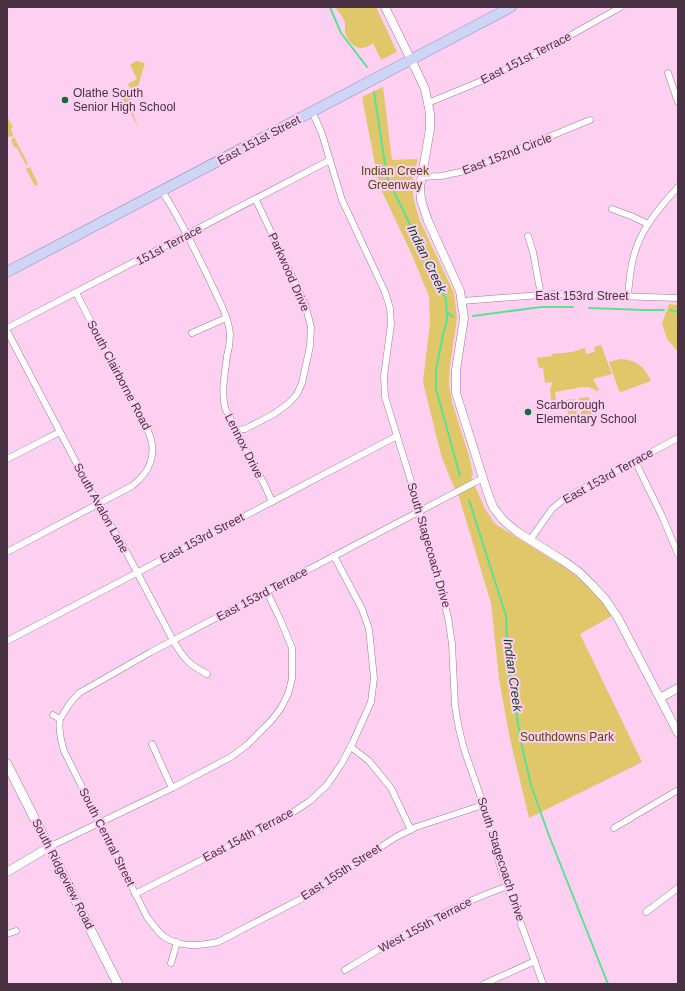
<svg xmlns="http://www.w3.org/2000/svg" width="685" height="991" font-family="Arial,sans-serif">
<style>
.green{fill:#dfc76a}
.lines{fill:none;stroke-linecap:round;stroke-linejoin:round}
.stream{stroke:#5ae194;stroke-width:2}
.minor-casing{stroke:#a7749b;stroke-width:7}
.tertiary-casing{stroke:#a7749b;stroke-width:9}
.secondary-casing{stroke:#a7749b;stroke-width:10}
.primary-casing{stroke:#8989b3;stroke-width:11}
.minor{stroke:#fff;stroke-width:6}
.tertiary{stroke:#fff;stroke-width:8}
.secondary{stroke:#fff;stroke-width:9}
.primary{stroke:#cdd4f6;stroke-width:10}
.poi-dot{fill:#106a3d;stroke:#fdd0f2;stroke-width:1.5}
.labels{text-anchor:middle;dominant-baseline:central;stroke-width:4;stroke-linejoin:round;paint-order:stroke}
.street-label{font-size:12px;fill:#473142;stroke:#fdd0f2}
.poi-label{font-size:12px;fill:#473142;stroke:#fdd0f2;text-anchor:start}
.park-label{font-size:12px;fill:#56480b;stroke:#fdd0f2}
.water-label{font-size:13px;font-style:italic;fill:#043e21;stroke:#fdd0f2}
</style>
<rect width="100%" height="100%" fill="#fdd0f2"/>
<g class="green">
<path d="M335 7H376L397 52 381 60 373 43C362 53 351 47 346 35 344 31 346 24 344 20 342 16 338 11 335 7Z"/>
<path d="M136 61 145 63 137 90 129 87 128 84 137 79 130 65Z"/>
<path d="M383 87 392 160 418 159C409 186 412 195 420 221L454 293 457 318 450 366 449 384 452 402 469 456 473 474 471 477 485 509 495 524 561 565 576 576 603 602 612 616 580 634 642 762 529 818 510 739 499 679 491 603 459 497 451 480 441 455 423 382 430 322 429 296 412 255 379 185 362 97Z"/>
<path d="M124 94 132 97 131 100 133 101 132 111 139 128 122 98Z"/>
<path d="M7 116 13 127 11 129 13 136 9 137 7 134Z"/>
<path d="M14 137 28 164 26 165 17 148 14 147 11 140Z"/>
<path d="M30 167 38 184 35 186 26 169Z"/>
<path d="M669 304 678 305V352L667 339 662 323Z"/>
<path d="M601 345 612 374 593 379 599 390 596 391 595 390 589 387H582L555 392 557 408H552L550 389 553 382 545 383 543 368H539L537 358 552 356V354L572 352 585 348 586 354 595 352 594 347Z"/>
<path d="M620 359C636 360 644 366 651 381L621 392 619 391 609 362Z"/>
<path d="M589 397 592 418 582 420 579 398Z"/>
<path d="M575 399 578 420 569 422 566 400Z"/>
</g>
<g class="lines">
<g class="stream">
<path d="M330 7 341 33 367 67"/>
<path d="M374 92 387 177 446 299 447 320 443 334 436 371V389L460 476"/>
<path d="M589 308 644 310H664"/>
<path d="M670 310 678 312"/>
<path d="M448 313 453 317"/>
<path d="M473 316 541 307H573"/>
<path d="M469 500 506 616 508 662 521 742 531 785 548 833 608 984"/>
</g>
<defs>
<g id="minor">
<path d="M668 73 678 102"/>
<path d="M428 103 491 77 530 58 621 7"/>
<path d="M312 111 322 134 342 200 385 292 390 308 391 324 384 376 385 397 414 491 448 617 452 644 455 706 459 729 464 749 481 798 501 869 543 984"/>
<path d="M421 177 441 176 465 171 590 120"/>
<path d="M162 191C181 220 196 252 211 283 218 299 229 317 230 335 230 342 229 349 227 356 225 374 221 390 225 408L266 488 272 502"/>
<path d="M612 209 631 216 648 224"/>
<path d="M528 236 533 252 541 295"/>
<path d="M628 296C629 283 630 271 633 259 639 231 659 208 678 187"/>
<path d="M462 301 554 294 678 298"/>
<path d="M7 328 330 160"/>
<path d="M7 331 98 504 121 542 175 644C186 661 190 665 207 674"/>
<path d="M192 333 226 318"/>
<path d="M236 430 245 429 274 414 289 403 297 394 302 383 310 346 311 327 305 304 256 200"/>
<path d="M7 459 48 438 60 432"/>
<path d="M635 461 662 516 678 554"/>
<path d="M530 540 552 509 565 498 678 438"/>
<path d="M7 552 132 486C150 472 158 453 148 431L76 293"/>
<path d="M7 641 397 436"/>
<path d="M53 715 60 719 70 703 79 693 151 652 483 478"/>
<path d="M60 719C58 730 61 741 64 751L147 917C152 923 157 931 163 936 180 948 199 946 218 942L320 889 362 859 396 837 416 827 483 805"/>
<path d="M152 744 172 788"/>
<path d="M351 747 369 761 391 788 411 830"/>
<path d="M614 828 678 790"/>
<path d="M49 847 172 788 231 757 247 745 271 721 281 708 288 694 292 679V648L280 619 267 592"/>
<path d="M135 894 284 818 310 801 327 785 342 763 353 742 371 702 374 678 369 629 362 609 334 556"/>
<path d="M646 912 678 888"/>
<path d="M7 934 16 931"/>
<path d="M171 963 177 942"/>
<path d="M345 970C397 938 450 906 508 886"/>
<path d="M484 984 535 961"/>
</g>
<g id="tertiary">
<path d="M385 7 419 76 425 89 430 113V129L420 187 421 200 428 221 460 291 464 318 456 370V393L487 491 493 507 503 520 516 531 562 560 579 572 592 585 605 599 618 618 678 733"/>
<path d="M660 698 678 688"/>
<path d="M7 872 49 847"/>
</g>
<path id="secondary" d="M7 764 118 984"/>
<path id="primary" d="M7 272 511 7"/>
</defs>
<use href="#minor" class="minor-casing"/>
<use href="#tertiary" class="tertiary-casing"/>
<use href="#secondary" class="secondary-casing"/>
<use href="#primary" class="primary-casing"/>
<use href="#minor" class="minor"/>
<use href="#tertiary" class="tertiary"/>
<use href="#secondary" class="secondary"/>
<use href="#primary" class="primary"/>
</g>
<g class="poi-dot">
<circle cx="65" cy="100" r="4"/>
<circle cx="528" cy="412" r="4"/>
</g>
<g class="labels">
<g class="street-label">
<text transform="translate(526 58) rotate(-27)">East 151st Terrace</text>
<text transform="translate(259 140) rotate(-28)">East 151st Street</text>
<text transform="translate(507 154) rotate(-21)">East 152nd Circle</text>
<text transform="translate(169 245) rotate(-28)">151st Terrace</text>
<text transform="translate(289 272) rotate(66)">Parkwood Drive</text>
<text x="582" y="296">East 153rd Street</text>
<text transform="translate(119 375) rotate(62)">South Clairborne Road</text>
<text transform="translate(244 446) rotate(63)">Lennox Drive</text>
<text transform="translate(608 476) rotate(-29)">East 153rd Terrace</text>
<text transform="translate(101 508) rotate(61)">South Avalon Lane</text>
<text transform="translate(202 538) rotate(-28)">East 153rd Street</text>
<text transform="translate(429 545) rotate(74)">South Stagecoach Drive</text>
<text transform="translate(262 594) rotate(-28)">East 153rd Terrace</text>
<text transform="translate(248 835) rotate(-28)">East 154th Terrace</text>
<text transform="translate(107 837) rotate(63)">South Central Street</text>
<text transform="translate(501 859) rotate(72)">South Stagecoach Drive</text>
<text transform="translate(341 872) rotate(-33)">East 155th Street</text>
<text transform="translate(63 874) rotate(63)">South Ridgeview Road</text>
<text transform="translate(425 925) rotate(-28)">West 155th Terrace</text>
</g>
<g class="poi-label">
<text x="73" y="93">Olathe South<tspan x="73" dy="14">Senior High School</tspan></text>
<text x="536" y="405">Scarborough<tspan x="536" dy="14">Elementary School</tspan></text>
</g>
<g class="park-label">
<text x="395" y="171">Indian Creek<tspan x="395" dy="14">Greenway</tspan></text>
<text x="567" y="737">Southdowns Park</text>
</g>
<g class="water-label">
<text transform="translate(427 259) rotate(64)">Indian Creek</text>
<text transform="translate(513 675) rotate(82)">Indian Creek</text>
</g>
</g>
<rect width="685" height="991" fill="none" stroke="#473142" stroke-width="16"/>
</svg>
